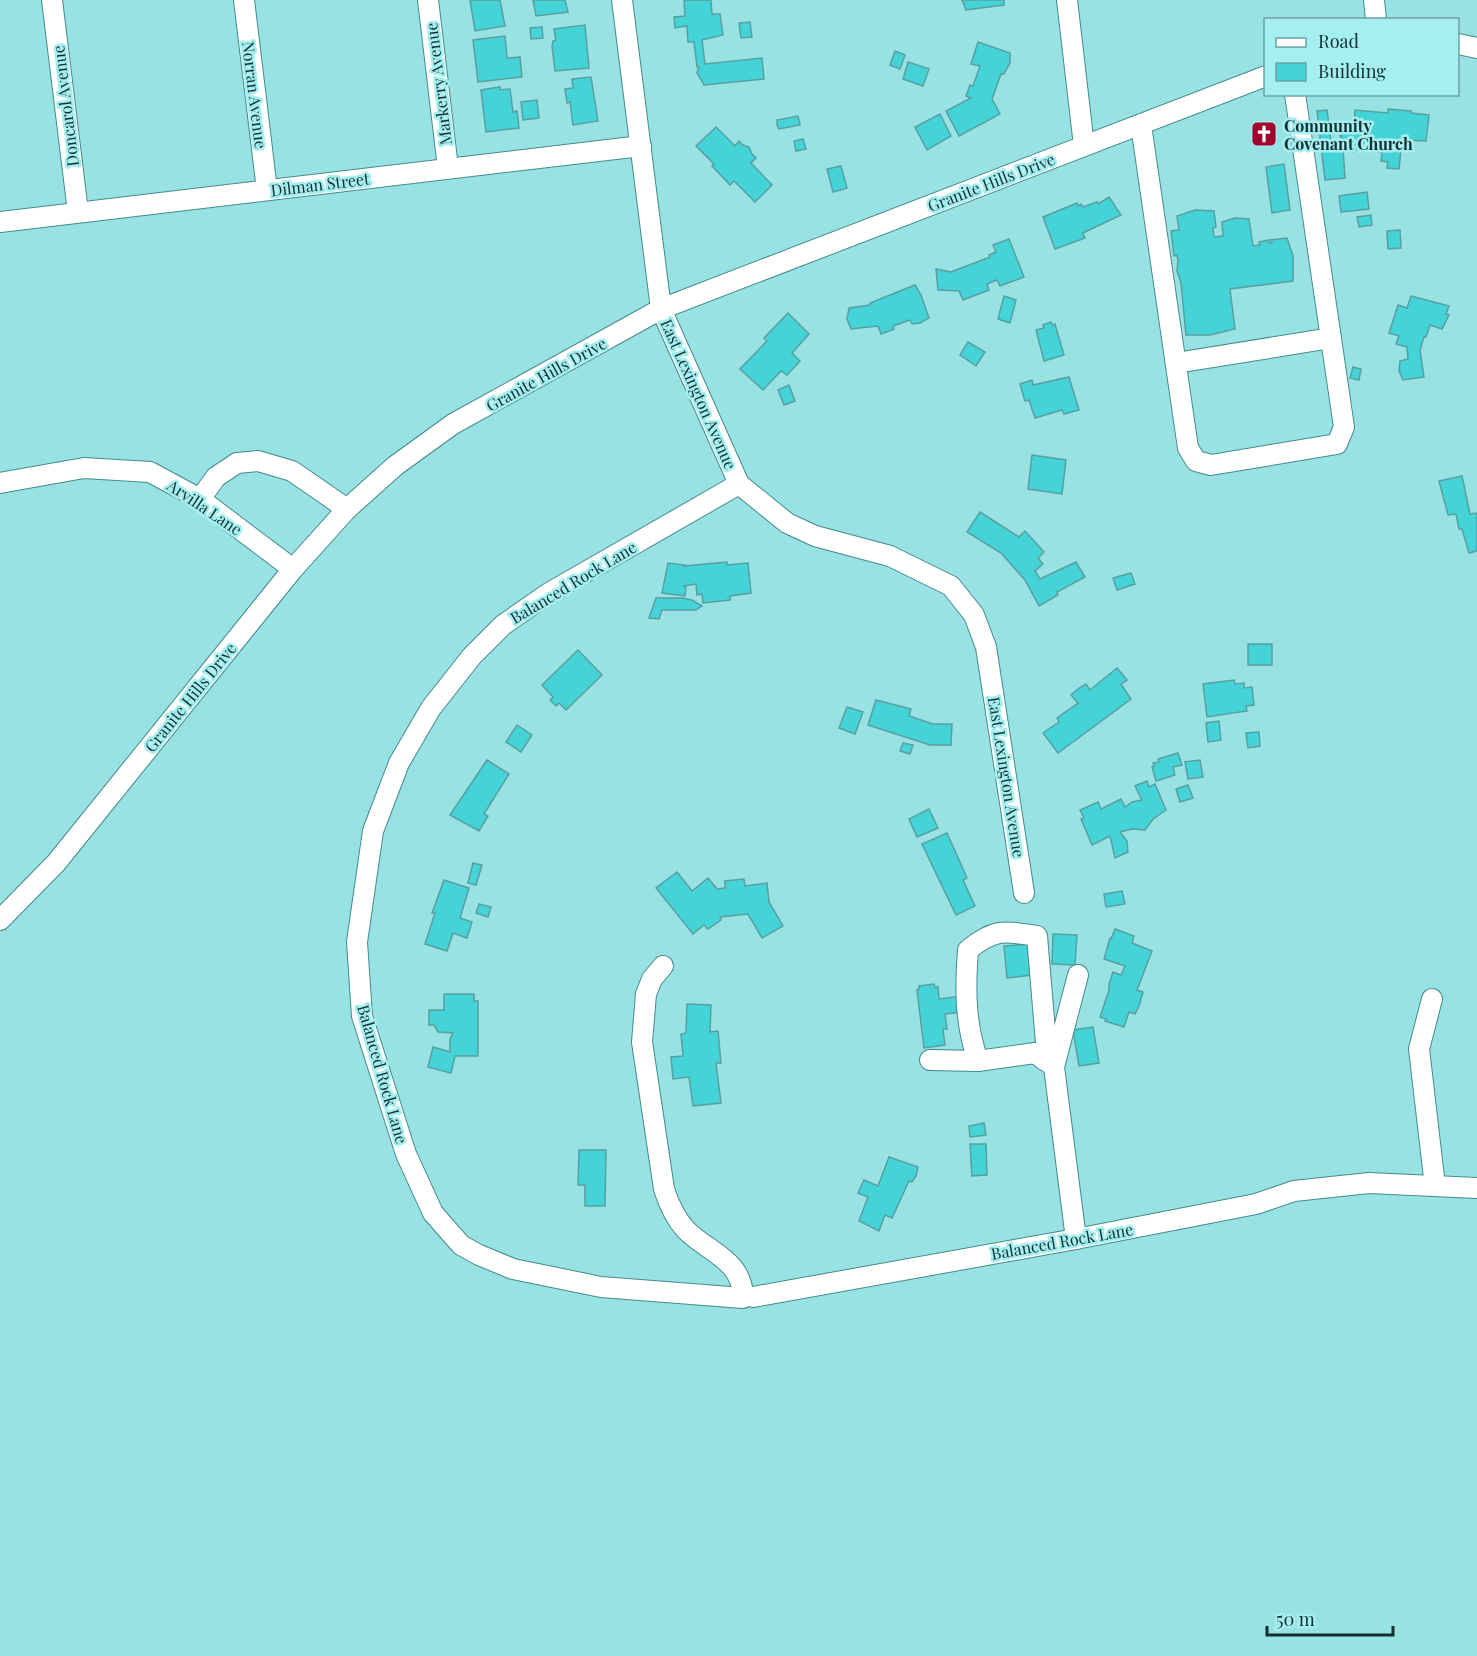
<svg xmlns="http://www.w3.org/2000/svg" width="1477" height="1656" font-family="'Playfair Display',serif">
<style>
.building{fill:#44d3d7;stroke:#589fa1;stroke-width:1.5}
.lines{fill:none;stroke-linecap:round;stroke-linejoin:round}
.minor-casing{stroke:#438a8c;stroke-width:22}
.minor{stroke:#fff;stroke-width:20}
.labels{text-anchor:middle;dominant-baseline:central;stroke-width:5;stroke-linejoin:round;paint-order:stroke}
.street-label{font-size:16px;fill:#123031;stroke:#a6eff0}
.poi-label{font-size:16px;font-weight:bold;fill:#123031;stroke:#a6eff0;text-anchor:start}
</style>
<rect width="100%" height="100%" fill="#99e2e3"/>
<g class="building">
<path d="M470 0H500L505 26 475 31Z"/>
<path d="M533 0H565L568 12 536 16Z"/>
<path d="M684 0H711L712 14H720L723 35 702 40 705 64 762 58 764 79 704 85 697 73 699 67H697L694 42H688L687 26 675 28 674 17 685 16Z"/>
<path d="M962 0H1004V5L966 10Z"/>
<path d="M750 22 752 37 741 38 739 23Z"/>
<path d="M585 25 589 68 555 71 552 46 553 41 556 40 554 29Z"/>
<path d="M542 27 543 38 531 39 530 28Z"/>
<path d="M505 36 507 58 520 57 522 77 478 82 473 40Z"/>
<path d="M978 42 1010 53V63L1004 74H1001L992 99 1000 114 959 136 946 111 971 98 966 96 970 85 973 86 980 66 971 64Z"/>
<path d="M895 51 905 55 900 69 890 65Z"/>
<path d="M908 62 929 69 923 86 903 79Z"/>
<path d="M591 77 598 121 573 125 570 102 567 103 565 89 573 88 572 79Z"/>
<path d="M500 87V90L510 89 513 112 517 111 519 128 486 132 481 90Z"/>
<path d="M537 100 539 118 523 120 521 102Z"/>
<path d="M1388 109 1411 111V113L1429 115 1426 141 1402 140 1399 169 1387 168 1388 162 1381 161 1382 152 1370 151 1371 137 1353 152 1340 136 1354 126 1355 110 1388 113Z"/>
<path d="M1327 110 1332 149H1343L1345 178 1325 180 1317 111Z"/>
<path d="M940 114 951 136 927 150 915 127Z"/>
<path d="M798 116 800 125 779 129 777 125V120Z"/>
<path d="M716 127 735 146 739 141 743 145 749 147 752 154 756 158 751 163 772 185 755 202 734 181 730 185 712 166 714 164 696 146Z"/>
<path d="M803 139 806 149 796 151 794 141Z"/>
<path d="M1284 164 1290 210 1272 213 1266 167Z"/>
<path d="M841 166 847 188 833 192 827 169Z"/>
<path d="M1367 192 1369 209 1341 212 1339 196Z"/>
<path d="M1109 197 1121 215 1083 233 1085 238 1055 249 1043 217 1077 203 1078 206 1081 204 1083 207 1097 202 1098 204Z"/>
<path d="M1195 210 1214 211 1216 227 1213 228 1214 237 1223 236 1222 222 1235 218 1249 219 1253 246 1260 245 1259 242 1269 240V243H1272L1271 240 1287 238 1293 256V281L1230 289 1235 329 1210 335H1186L1181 283 1177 271 1178 260 1177 255 1174 256 1171 231 1179 230 1177 216Z"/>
<path d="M1371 215 1372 225 1359 227 1357 217Z"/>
<path d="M1400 230 1401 248 1388 249 1387 231Z"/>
<path d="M1009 239 1024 277 1000 286 997 280 987 284 989 290 963 300 959 291 938 290 936 269 951 272 990 257 989 255 996 252 993 245Z"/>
<path d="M915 285 921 295 929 318 920 323 912 324 910 320 893 326 894 329 881 334 878 326 851 329 847 319 849 308 870 305V303Z"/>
<path d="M1004 296 1016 300 1010 323 998 319Z"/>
<path d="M1411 296 1449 306 1446 314 1449 315 1442 329 1430 325 1426 337H1424L1420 350 1424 377 1403 380 1399 371 1400 361 1408 359 1407 347 1396 344 1399 336 1389 333 1398 305 1407 308Z"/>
<path d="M788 313 809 334 792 353 800 361 787 375 781 371 763 390 740 369 767 341 764 338Z"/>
<path d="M1051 322 1052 325 1055 324 1064 355 1044 361 1036 330 1044 328 1043 325Z"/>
<path d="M968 342 985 352 976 366 960 355Z"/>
<path d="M1353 367 1361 369 1359 380 1350 378Z"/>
<path d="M1069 377 1079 410 1064 414 1062 410 1035 418 1029 400 1025 401 1020 384 1032 380 1033 385Z"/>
<path d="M789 385 795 401 784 405 778 390Z"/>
<path d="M1032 455 1066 460 1062 494 1028 489Z"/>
<path d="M1462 476 1470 514 1477 513V551L1469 553 1462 529H1459L1456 514 1448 515 1439 481Z"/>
<path d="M980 512 1019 537 1025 531 1044 552 1038 558 1043 564 1035 571 1040 579 1076 562 1085 577 1057 592 1058 595 1039 606 1025 580 1001 553 967 532Z"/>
<path d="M727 562V565L748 563 751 593 730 596V600L703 603 702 594 697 595 696 584 683 586 686 587 685 596 662 593 668 563 685 565 684 566Z"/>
<path d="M1131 573 1135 584 1117 590 1113 578Z"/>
<path d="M656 598H683L692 600 702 606 696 610H662L659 619 649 618Z"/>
<rect x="1248" y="644" width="24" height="21"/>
<path d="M578 650 602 675 566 710 559 703 556 706 550 700 553 697 542 685Z"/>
<path d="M1117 668 1127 680 1121 684 1131 699 1058 753 1043 733 1059 722 1057 718 1078 703 1071 695 1079 688 1086 684 1090 690Z"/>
<path d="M1234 680 1235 684 1244 683V688L1252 687 1254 705 1246 706 1247 711 1207 717 1203 684Z"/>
<path d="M876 700 911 709 909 716 933 724H952L951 745H930L868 725Z"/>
<path d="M847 707 863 712 855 734 839 728Z"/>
<path d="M1219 721 1221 740 1208 742 1206 723Z"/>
<path d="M517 725 532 735 521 752 506 742Z"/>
<path d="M1259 732 1260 746 1248 748 1246 733Z"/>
<path d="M903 743 913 745 910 754 900 751Z"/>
<path d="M1178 753 1182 765 1173 767 1175 775 1156 781 1152 767 1154 766 1153 763 1159 762 1158 759Z"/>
<path d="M487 760 509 774 484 814 488 816 479 831 450 815Z"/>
<path d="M1200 760 1203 777 1188 779 1185 762Z"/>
<path d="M1147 781 1149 787 1155 784 1166 810 1153 819 1145 830 1132 829 1120 832 1127 841 1128 852 1115 858 1110 836 1092 845 1081 819 1084 818 1080 810 1098 802 1101 809 1121 799 1125 807 1132 802 1142 800 1135 786Z"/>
<path d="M1188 785 1193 798 1180 802 1176 789Z"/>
<path d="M929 809 938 828 917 837 909 819Z"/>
<path d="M947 833 967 878 963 880 975 906 956 915 922 844Z"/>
<path d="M473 863 482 865 476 885 468 883Z"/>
<path d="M677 872 692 891 708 878 717 889 725 888V881L744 879 745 886 767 883 769 902 783 926 762 938 748 914 720 917 721 920 708 929 704 925 693 934 656 888Z"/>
<path d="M444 880 469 888 460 918 472 922 467 938 453 933 447 951 425 944 435 913H432Z"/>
<path d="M1122 891 1125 904 1106 907 1104 894Z"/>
<path d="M479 904 491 907 488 917 476 913Z"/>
<path d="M1115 929 1134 936 1132 943 1152 951 1137 990 1143 992 1139 1006 1135 1014 1129 1012 1124 1027 1105 1021 1106 1019 1100 1017 1109 990V984L1113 972 1121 975 1125 966 1104 959 1110 938 1111 939Z"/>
<path d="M1053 934 1077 935 1075 965 1052 964Z"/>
<path d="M1029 944 1032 975 1007 978 1004 946Z"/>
<path d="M934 984 935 987H938L939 999 970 995 972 1011 945 1014 947 1029H943L945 1045 924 1048 917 990 919 989V986Z"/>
<path d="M444 994H474V1001H478V1056H455L451 1073 428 1067 433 1047 450 1052V1039L453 1033 438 1032 434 1025H429V1010H444Z"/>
<path d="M687 1004 711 1005 710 1032 718 1031 721 1063H716L721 1103 693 1106 689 1077 673 1079 671 1057 683 1056 681 1034 686 1033Z"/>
<path d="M1093 1027 1099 1063 1079 1066 1073 1030Z"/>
<path d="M984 1123 986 1135 970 1137 969 1126Z"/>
<path d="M970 1144H986L987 1175 972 1176Z"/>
<path d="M579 1150H606L605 1206H585V1185H578Z"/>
<path d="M889 1157 918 1167 916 1176 912 1182 909 1181 892 1218 885 1215 879 1231 859 1221 868 1197 858 1193 864 1180 878 1186Z"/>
</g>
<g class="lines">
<defs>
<g id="minor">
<path d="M52 0 78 212"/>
<path d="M244 0 267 190"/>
<path d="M428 0 448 168"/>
<path d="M622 0 661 309 739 484 787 523 815 536 890 556 951 586 974 615 986 647 1024 893"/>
<path d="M1067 0 1084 146"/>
<path d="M1374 0 1376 20"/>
<path d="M1458 44 1477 48"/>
<path d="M1141 125 1188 448 1196 461 1211 465 1337 444 1344 427 1295 94"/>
<path d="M0 222 641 146"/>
<path d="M1176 363 1331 338"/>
<path d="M0 483 84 468 150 472 200 499 293 569"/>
<path d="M200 499 216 477 237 463 258 461 292 471 347 509"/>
<path d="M0 920 56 863 293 569 347 509 395 466 453 424 661 309 1266 76"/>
<path d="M663 966 652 979 646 994 642 1042 664 1189C669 1205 675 1218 686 1230 709 1253 743 1260 743 1298L601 1287 513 1269 479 1255 461 1245 433 1213 406 1154 362 1016 357 942 373 831 399 763 431 708 472 656 503 625 549 593 739 484"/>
<path d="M1432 999 1419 1049 1435 1186"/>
<path d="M930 1060 978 1061 1035 1053 1052 1065"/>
<path d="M978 1061C965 1023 965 989 968 950 995 928 1004 931 1037 936L1046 1043 1044 1060"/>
<path d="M1076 1239 1054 1067 1078 975"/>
<path d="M753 1297 1076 1239 1256 1204 1294 1191 1369 1183 1477 1188"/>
</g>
</defs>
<use href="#minor" class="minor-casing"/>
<use href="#minor" class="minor"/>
</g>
<defs>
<symbol id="church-square" viewBox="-11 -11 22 22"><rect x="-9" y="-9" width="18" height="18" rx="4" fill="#a2032f" stroke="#a6eff0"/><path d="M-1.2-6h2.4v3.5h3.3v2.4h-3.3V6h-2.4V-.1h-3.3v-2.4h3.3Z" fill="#fff"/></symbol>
</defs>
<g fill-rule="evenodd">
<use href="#church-square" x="1249" y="119" width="30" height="30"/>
</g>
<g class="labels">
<g class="street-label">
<text transform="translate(438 84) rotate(-97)">Markerry Avenue</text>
<text transform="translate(255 95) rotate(83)">Norran Avenue</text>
<text transform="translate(65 106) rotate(-97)">Doncarol Avenue</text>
<text transform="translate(991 182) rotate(-21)">Granite Hills Drive</text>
<text transform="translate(320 184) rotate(-7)">Dilman Street</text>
<text transform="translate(546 374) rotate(-29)">Granite Hills Drive</text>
<text transform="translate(699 394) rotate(66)">East Lexington Avenue</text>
<text transform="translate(205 507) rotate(34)">Arvilla Lane</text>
<text transform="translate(573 582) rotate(-31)">Balanced Rock Lane</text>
<text transform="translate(190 697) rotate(-51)">Granite Hills Drive</text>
<text transform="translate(1007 777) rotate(81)">East Lexington Avenue</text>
<text transform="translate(383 1074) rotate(74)">Balanced Rock Lane</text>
<text transform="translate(1062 1241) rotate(-10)">Balanced Rock Lane</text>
</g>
<g class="poi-label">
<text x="1284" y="125">Community<tspan x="1284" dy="18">Covenant Church</tspan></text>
</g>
</g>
<rect x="1264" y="18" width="195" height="78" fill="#a6eff0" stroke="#6ba3a4" stroke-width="1.5"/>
<rect x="1276" y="38" width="30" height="9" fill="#ffffff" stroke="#6ba3a4" stroke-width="1.5"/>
<text x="1318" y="48" font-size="18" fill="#123031">Road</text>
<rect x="1276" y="63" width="30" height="18" fill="#44d3d7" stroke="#6ba3a4" stroke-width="1.5"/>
<text x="1318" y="78" font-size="18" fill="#123031">Building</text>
<path d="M1267 1626v9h126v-9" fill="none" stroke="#123031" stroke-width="3"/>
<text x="1276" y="1626" font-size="18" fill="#123031" stroke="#a6eff0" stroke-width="4.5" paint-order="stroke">50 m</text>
</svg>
